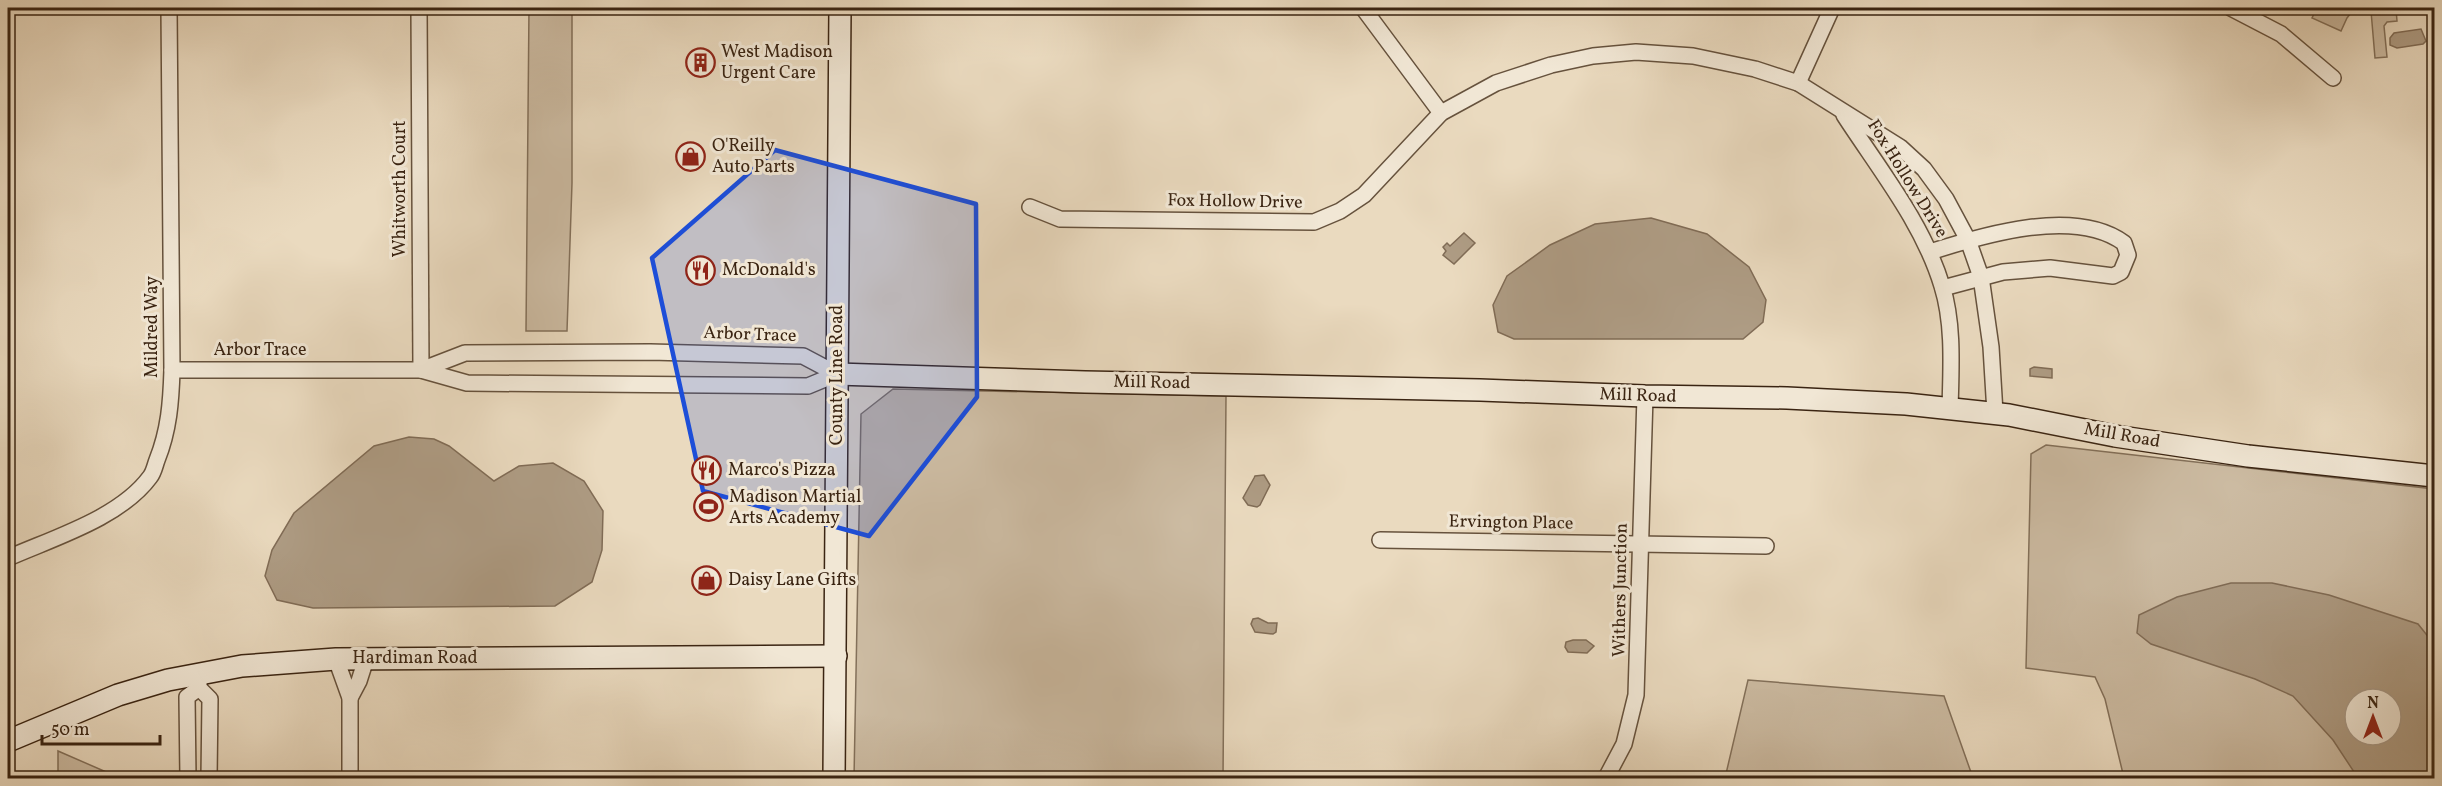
<svg xmlns="http://www.w3.org/2000/svg" width="2442" height="786" font-family="Vollkorn,serif">
<style>
.green{fill:#ccbba2;stroke:#83705a;stroke-width:1.5;fill-rule:evenodd}
.water{fill:#ae9c84;stroke:#806c56;stroke-width:1.5;fill-rule:evenodd}
.lines{fill:none;stroke-linecap:round;stroke-linejoin:round}
.street-casing{stroke:#66523d;stroke-width:18}
.secondary-casing{stroke:#3a2412;stroke-width:24}
.street{stroke:#f1e7d5;stroke-width:15}
.secondary{stroke:#f1e7d5;stroke-width:21}
.marked{fill:#1d4ed8;fill-opacity:0.2;stroke:#1d4ed8;stroke-width:4.5;stroke-linejoin:round}
.labels{text-anchor:middle;dominant-baseline:central;stroke-width:6;stroke-linejoin:round;paint-order:stroke}
.poi-label{font-size:18px;fill:#3a2412;stroke:#f1e7d5;text-anchor:start}
.street-label{font-size:18px;fill:#3a2412;stroke:#f1e7d5}
</style>
<rect width="100%" height="100%" fill="#eadabf"/>
<filter id="stains"><feTurbulence type="fractalNoise" baseFrequency=".00333" numOctaves="4"/><feColorMatrix values="0 0 0 0 .2 0 0 0 0 .09 0 0 0 0 .02 0 0 0 .5 -.17"/></filter>
<radialGradient id="worn" r=".72"><stop offset=".6" stop-color="#630" stop-opacity="0"/><stop offset="1" stop-color="#630" stop-opacity=".3"/></radialGradient>
<g class="green">
<path d="M529 8H572V183L567 331H526Z"/>
<path d="M2317 8H2355L2347 18 2341 31 2312 18Z"/>
<path d="M2396 9 2397 21 2387 22 2384 26 2387 57 2375 58 2371 11Z"/>
<path d="M893 389 1226 396 1223 778H854L861 414Z"/>
<path d="M2046 445 2434 489V778H2124L2105 699 2095 677 2026 668 2031 454ZM2355 699H2391V735H2355Z"/>
<path d="M1748 680 1944 696 1973 778H1725Z"/>
<path d="M58 751 120 778H58Z"/>
</g>
<g class="water">
<path d="M2421 29 2426 41 2423 44 2397 48 2390 45V38L2394 33Z"/>
<path d="M1651 218 1707 234 1749 267 1766 300 1763 322 1743 339H1514L1498 332 1493 305 1507 276 1550 245 1595 224Z"/>
<path d="M1464 233 1475 243 1454 264 1443 255 1446 251 1443 247 1447 243 1450 246Z"/>
<path d="M2034 367 2052 369V378L2030 376V369Z"/>
<path d="M409 437 434 439 449 446 494 481 519 466 553 463 584 481 603 511 602 550 592 582 555 606 313 608 277 600 265 576 272 550 294 513 374 446Z"/>
<path d="M1264 475 1270 485 1260 505 1257 507 1248 505 1243 498 1254 478 1255 476Z"/>
<path d="M2231 583H2272L2329 595 2418 624 2434 644V778H2358L2333 740 2293 696 2255 679 2151 644 2137 633 2139 615 2177 597ZM2355 699H2391V735H2355Z"/>
<path d="M1258 618 1268 623H1277L1276 632 1273 634 1255 632 1251 624 1253 619Z"/>
<path d="M1573 640H1586L1594 646 1587 653 1568 652 1565 647 1566 642Z"/>
</g>
<g class="lines">
<defs>
<g id="street">
<path d="M419 8 421 370"/>
<path d="M1363 8 1441 113"/>
<path d="M2231 8 2281 34 2333 78"/>
<path d="M1798 83 1832 8"/>
<path d="M1844 115C1879 169 1923 223 1942 286 1954 324 1951 369 1950 409"/>
<path d="M1030 207 1060 219 1314 222 1340 211 1364 195 1441 113 1496 83 1551 65 1593 56 1636 52 1693 56 1755 69 1798 83 1900 147 1924 169 1946 199 1968 240 1981 277 1991 347 1995 413"/>
<path d="M1930 252C1983 235 2075 207 2124 243L2128 255 2121 272 2113 276 2050 268 2003 272 1943 288"/>
<path d="M172 370H421L467 383 808 386 837 374"/>
<path d="M421 370 465 353 650 352 803 356 837 374"/>
<path d="M1380 540 1766 546"/>
<path d="M8 558C53 538 120 518 150 477 154 472 155 465 157 460 169 430 171 402 172 370L169 8"/>
<path d="M336 659 350 698V778"/>
<path d="M199 675V688L210 699 209 778"/>
<path d="M350 698 359 681 366 659"/>
<path d="M188 778 187 697 199 688"/>
<path d="M1606 778 1624 744 1636 695 1645 396"/>
</g>
<g id="secondary">
<path d="M837 374 1085 382 1480 390 1645 396 1787 398 1906 404 2009 415 2115 436 2248 456 2434 476"/>
<path d="M8 741 118 695 168 680 242 666 336 659 836 656"/>
<path d="M834 778 840 8"/>
</g>
</defs>
<use href="#street" class="street-casing"/>
<use href="#secondary" class="secondary-casing"/>
<use href="#street" class="street"/>
<use href="#secondary" class="secondary"/>
</g>
<path class="marked" d="M775 150 976 204 977 397 869 536 703 491 652 258Z"/>
<defs>
<symbol id="building-ring" viewBox="-11 -11 22 22"><circle r="9.5" fill="#f1e7d5" stroke="#8f2418" stroke-width="1.5"/><path d="M-4-6H4V6H1V3H-1V6H-4ZM-2.5-4.3h1.7v1.8h-1.7ZM.8-4.3h1.7v1.8H.8ZM-2.5-1h1.7V.8h-1.7ZM.8-1h1.7V.8H.8Z" fill="#8f2418"/></symbol>
<symbol id="shop-ring" viewBox="-11 -11 22 22"><circle r="9.5" fill="#f1e7d5" stroke="#8f2418" stroke-width="1.5"/><path d="M-5-2.5h2.3a2.7 3.5 0 0 1 5.4 0H5L5.5 6h-11ZM-1.5-2.5h3a1.5 2.3 0 0 0-3 0Z" fill="#8f2418"/></symbol>
<symbol id="restaurant-ring" viewBox="-11 -11 22 22"><circle r="9.5" fill="#f1e7d5" stroke="#8f2418" stroke-width="1.5"/><path d="M-5-6h1v4h1v-4h1v4h1v-4h1v5L-1.5 .5V6h-2V.5L-5-1ZM5-6V6H3V1.5H1.5Q1.5-4 5-6Z" fill="#8f2418"/></symbol>
<symbol id="stadium-ring" viewBox="-11 -11 22 22"><circle r="9.5" fill="#f1e7d5" stroke="#8f2418" stroke-width="1.5"/><path d="M0-5a6.5 5 0 1 0 0 10a6.5 5 0 1 0 0-10ZM-3.5-1.8h7v3.6h-7Z" fill="#8f2418"/></symbol>
</defs>
<g fill-rule="evenodd">
<use href="#building-ring" x="684" y="46" width="33" height="33"/>
<use href="#shop-ring" x="674" y="140" width="33" height="33"/>
<use href="#restaurant-ring" x="684" y="254" width="33" height="33"/>
<use href="#restaurant-ring" x="690" y="454" width="33" height="33"/>
<use href="#stadium-ring" x="692" y="490" width="33" height="33"/>
<use href="#shop-ring" x="690" y="564" width="33" height="33"/>
</g>
<g class="labels">
<g class="poi-label">
<text x="721" y="52">West Madison<tspan x="721" dy="21">Urgent Care</tspan></text>
<text x="712" y="146">O'Reilly<tspan x="712" dy="21">Auto Parts</tspan></text>
<text x="722" y="270">McDonald's</text>
<text x="728" y="470">Marco's Pizza</text>
<text x="729" y="497">Madison Martial<tspan x="729" dy="21">Arts Academy</tspan></text>
<text x="728" y="580">Daisy Lane Gifts</text>
</g>
<g class="street-label">
<text transform="translate(1907 179) rotate(58)">Fox Hollow Drive</text>
<text transform="translate(400 189) rotate(-90)">Whitworth Court</text>
<text transform="translate(1235 202) rotate(1)">Fox Hollow Drive</text>
<text transform="translate(152 327) rotate(-90)">Mildred Way</text>
<text transform="translate(750 335) rotate(2)">Arbor Trace</text>
<text x="260" y="350">Arbor Trace</text>
<text transform="translate(837 375) rotate(-90)">County Line Road</text>
<text transform="translate(1152 383) rotate(1)">Mill Road</text>
<text transform="translate(1638 396) rotate(2)">Mill Road</text>
<text transform="translate(2122 436) rotate(10)">Mill Road</text>
<text transform="translate(1511 523) rotate(1)">Ervington Place</text>
<text transform="translate(1621 590) rotate(-89)">Withers Junction</text>
<text x="415" y="658">Hardiman Road</text>
</g>
</g>
<rect width="2442" height="786" fill="none" stroke="#eadabf" stroke-width="30"/>
<rect x="9" y="9" width="2424" height="768" fill="none" stroke="#3a2412" stroke-width="3"/>
<rect x="15" y="15" width="2412" height="756" fill="none" stroke="#3a2412" stroke-width="1.5"/>
<g transform="translate(2373 717)"><circle r="28" fill="#f1e7d5" stroke="#a89987" stroke-width="1.5"/>
<path d="M0-4.5L10 22L0 15L-10 22Z" fill="#8f2418"/>
<text y="-9" font-size="16" font-weight="bold" text-anchor="middle" fill="#3a2412">N</text>
</g>
<path d="M42 735v9h118v-9" fill="none" stroke="#3a2412" stroke-width="3"/>
<text x="51" y="735" font-size="18" fill="#3a2412" stroke="#f1e7d5" stroke-width="4.5" paint-order="stroke">50 m</text>
<rect width="100%" height="100%" filter="url(#stains)"/>
<rect width="100%" height="100%" fill="url(#worn)"/>
</svg>
